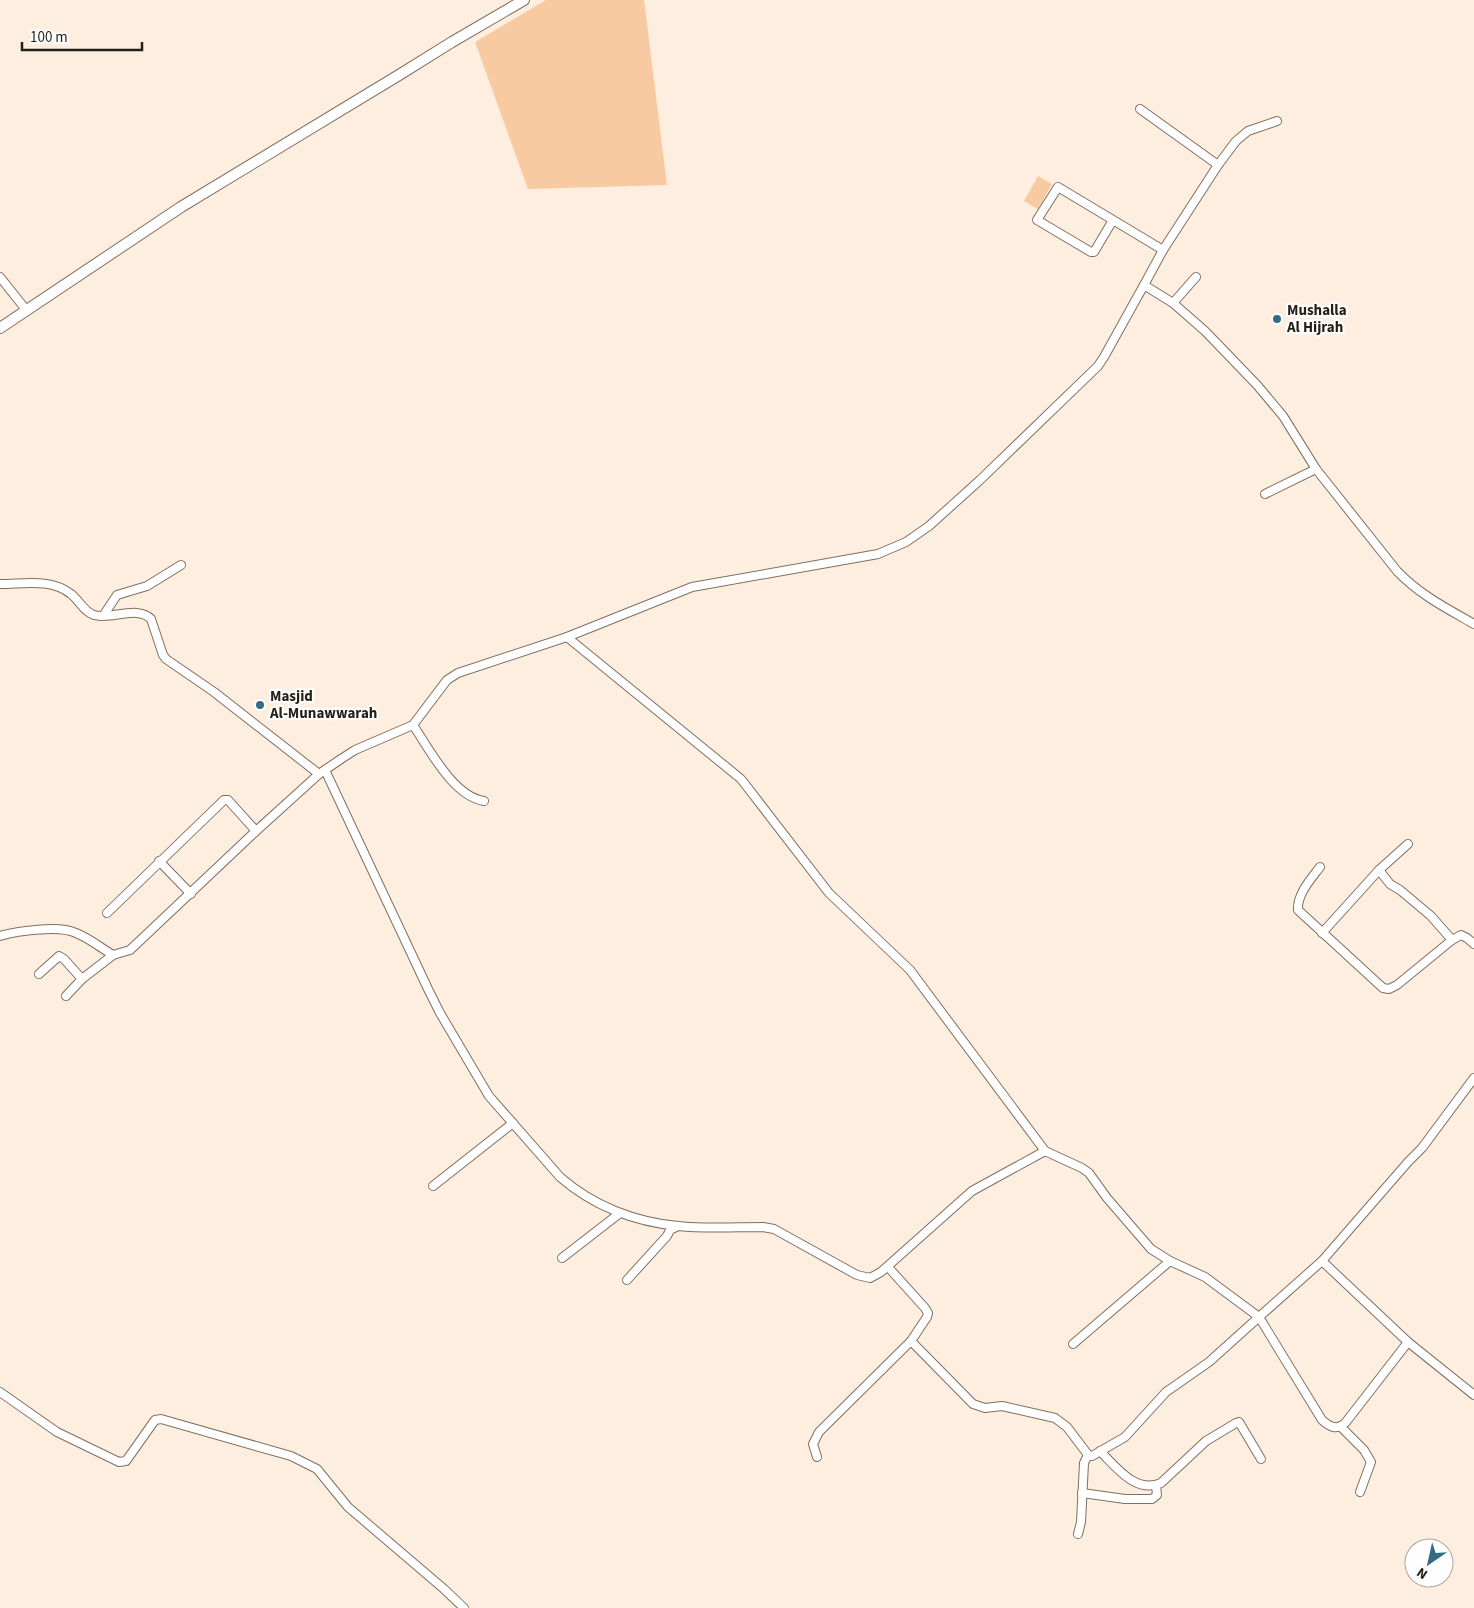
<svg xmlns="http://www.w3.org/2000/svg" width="1474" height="1608" font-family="'Source Sans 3',sans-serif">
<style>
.green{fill:#f7caa1}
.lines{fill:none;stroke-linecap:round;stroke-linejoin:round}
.minor-casing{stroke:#806f5f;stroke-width:10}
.tertiary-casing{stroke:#806f5f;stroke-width:12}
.minor{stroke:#fff;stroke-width:8}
.tertiary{stroke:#fff;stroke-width:10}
.poi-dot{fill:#316c84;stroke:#fefefe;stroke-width:2}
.labels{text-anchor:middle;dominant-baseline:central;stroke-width:4.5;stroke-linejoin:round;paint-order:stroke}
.poi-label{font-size:15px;font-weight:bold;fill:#261f18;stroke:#fefefe;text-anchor:start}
</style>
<rect width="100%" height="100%" fill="#feeee0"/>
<g class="green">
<path d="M546 0H644L667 185 528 189 475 42Z"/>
<path d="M1038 176 1052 184 1038 209 1024 201Z"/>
</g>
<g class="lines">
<defs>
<g id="minor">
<path d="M1140 109 1218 165"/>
<path d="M1113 220 1058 187 1037 220 1091 252H1094L1113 220 1163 250"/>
<path d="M0 277 27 311"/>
<path d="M1144 285 1163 250 1218 165 1236 141 1248 131 1277 121"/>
<path d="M1173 303 1196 277"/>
<path d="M1265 494 1316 469"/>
<path d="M0 584C24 584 51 578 71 594 79 600 84 612 94 615 110 620 138 605 151 619L163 655 166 659 214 692 319 774"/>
<path d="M103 616 117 595 147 586 181 565"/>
<path d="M567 637 741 779 829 893 910 970 1045 1151"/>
<path d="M413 725C430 750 453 796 484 801"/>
<path d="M325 770 428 989 440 1013 489 1096 560 1177C593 1206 635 1222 678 1226 706 1229 735 1227 763 1227L774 1229 857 1275 870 1278 881 1272 972 1191 1045 1151 1082 1168 1089 1173 1107 1198 1151 1249 1170 1261 1205 1277 1259 1317 1322 1261 1408 1162 1422 1148 1474 1078"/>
<path d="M159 861 191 894"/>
<path d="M1320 867C1311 879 1297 894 1298 910L1383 988 1389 989 1397 985 1452 940 1461 935 1467 938 1474 944"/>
<path d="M1379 870 1390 884 1400 890 1431 916 1452 940"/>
<path d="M107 913 224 800H228L256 831"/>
<path d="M1322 933 1379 870 1408 844"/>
<path d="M0 936C18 931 59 925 76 933 89 938 101 948 113 955L130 950 256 831 319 774 341 759 355 750 413 725 447 680 458 673 567 637 692 587 878 554 906 542 929 526 980 480 1098 366 1104 357 1144 285 1173 303 1205 331 1257 385 1283 416 1316 469 1397 571C1420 595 1446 608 1474 624"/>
<path d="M39 974 59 956 64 959 82 979"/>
<path d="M66 996 82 979 113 955"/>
<path d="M433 1186 513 1123"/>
<path d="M562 1258 620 1213"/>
<path d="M1322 1261 1408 1342 1474 1395"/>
<path d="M888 1267 925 1308 928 1313 927 1317 911 1341 973 1404 985 1408 1002 1406 1055 1418 1067 1427 1089 1456H1092L1125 1437 1166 1392 1209 1362 1259 1317 1322 1420C1330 1427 1337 1431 1346 1422L1408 1342"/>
<path d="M627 1280 667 1236 670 1230 678 1226"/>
<path d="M1073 1344 1170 1261"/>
<path d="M0 1392 57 1432 119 1462 126 1461 155 1420 161 1419 291 1456 317 1469 348 1507 444 1589 464 1608"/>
<path d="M1341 1427 1364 1450 1371 1462 1360 1492"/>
<path d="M1100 1451C1117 1468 1136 1494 1161 1483L1206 1441 1236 1423 1239 1422 1261 1459"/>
<path d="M817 1457 813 1444 819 1432 911 1341"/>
<path d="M1082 1493 1125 1499H1152L1157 1495 1156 1485"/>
<path d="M1078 1534 1081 1522 1084 1463 1088 1455"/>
</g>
<path id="tertiary" d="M0 328 181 207 399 75 452 42 524 0"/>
</defs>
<use href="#minor" class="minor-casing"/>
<use href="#tertiary" class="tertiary-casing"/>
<use href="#minor" class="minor"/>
<use href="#tertiary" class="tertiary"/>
</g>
<g class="poi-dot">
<circle cx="1277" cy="319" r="5"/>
<circle cx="260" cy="705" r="5"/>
</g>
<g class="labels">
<g class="poi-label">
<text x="1287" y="310">Mushalla<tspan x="1287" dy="17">Al Hijrah</tspan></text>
<text x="270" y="696">Masjid<tspan x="270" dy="17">Al-Munawwarah</tspan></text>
</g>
</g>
<g transform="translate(1429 1563) rotate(214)"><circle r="24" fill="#fefefe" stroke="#a8a5a2"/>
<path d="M0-4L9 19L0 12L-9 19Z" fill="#316c84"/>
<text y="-8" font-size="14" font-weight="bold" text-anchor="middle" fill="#261f18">N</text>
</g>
<path d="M22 42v8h120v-8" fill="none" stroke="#261f18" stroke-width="2.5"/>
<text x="30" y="42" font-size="15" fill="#261f18" stroke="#fefefe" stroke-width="4" paint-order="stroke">100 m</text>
</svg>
